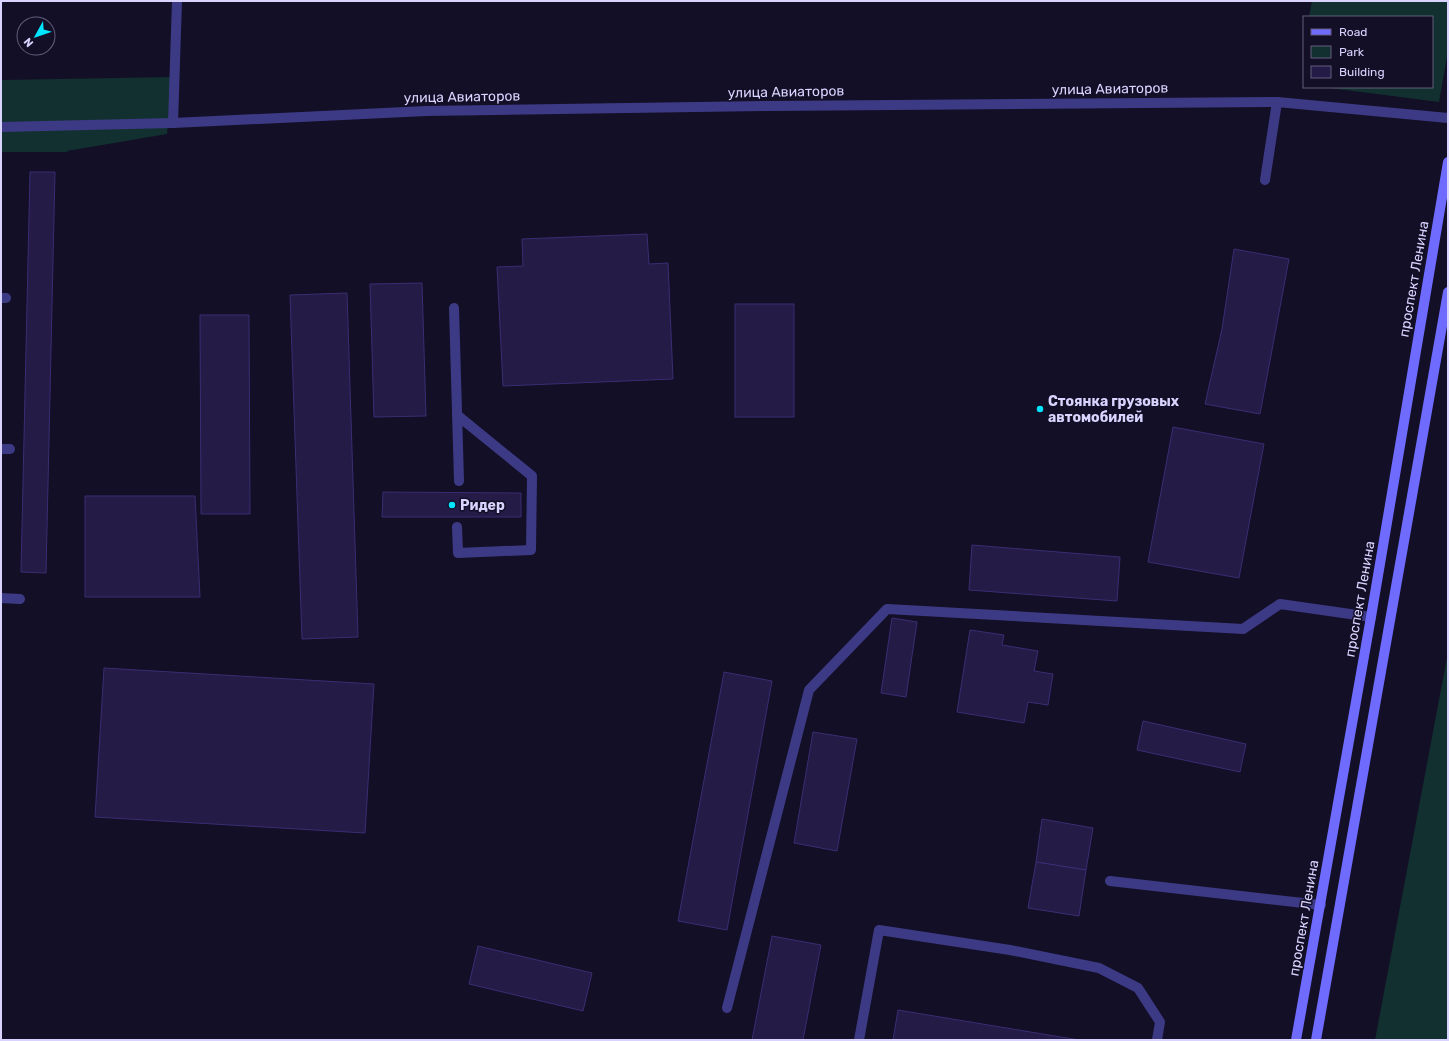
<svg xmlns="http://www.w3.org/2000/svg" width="1449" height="1041" font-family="Rubik,sans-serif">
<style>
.green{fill:#12302f}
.building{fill:#241b47;stroke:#3b2d73}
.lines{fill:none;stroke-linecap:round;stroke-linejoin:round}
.service{stroke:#3d3a85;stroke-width:10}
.minor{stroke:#3d3a85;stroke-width:10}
.secondary{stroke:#6f6bff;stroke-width:10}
.poi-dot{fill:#00e5ff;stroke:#130f26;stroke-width:1.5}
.labels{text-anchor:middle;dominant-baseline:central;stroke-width:3;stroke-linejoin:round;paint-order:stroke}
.street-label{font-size:14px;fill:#d9d4ff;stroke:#130f26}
.poi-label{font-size:14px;font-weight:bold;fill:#d9d4ff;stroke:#130f26;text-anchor:start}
</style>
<rect width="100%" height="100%" fill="#130f26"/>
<g class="green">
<path d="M1312 1H1448V51L1439 102 1322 87H1432V17H1309Z"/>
<path d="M172 77 167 134 67 151 68 152H1V80Z"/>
<path d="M1448 652V1040H1375Z"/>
</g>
<g class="building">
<path d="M30 172H55L46 573 21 572Z"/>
<path d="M647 234 649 264 668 263 673 379 503 386 497 267 523 266 522 239Z"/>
<path d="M1234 249 1289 259 1260 414 1205 404 1222 329Z"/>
<path d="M422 283 426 416 374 417 370 284Z"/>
<path d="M347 293 358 637 302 639 290 295Z"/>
<rect x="735" y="304" width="59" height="113"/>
<path d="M200 315H249L250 514H201Z"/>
<path d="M1173 427 1264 444 1239 578 1148 562Z"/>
<path d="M383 492 521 493V517H382Z"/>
<path d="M85 496H195L200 597H85Z"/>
<path d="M972 545 1120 557 1117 601 969 590Z"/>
<path d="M892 618 917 622 906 697 881 693Z"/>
<path d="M970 630 1004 635 1002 645 1038 651 1034 671 1053 674 1048 705 1028 702 1024 723 957 712Z"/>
<path d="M104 668 374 684 365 833 95 817Z"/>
<path d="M724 672 772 681 727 930 678 921Z"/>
<path d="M1143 721 1246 744 1240 772 1137 750Z"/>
<path d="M813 732 857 739 837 851 794 843Z"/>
<path d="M1042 819 1093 828 1086 870 1036 862Z"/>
<path d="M1036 862 1086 870 1079 916 1028 908Z"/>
<path d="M772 936 821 945 803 1040H752Z"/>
<path d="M478 946 592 973 583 1011 469 984Z"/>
<path d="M898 1010 1079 1040H893Z"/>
</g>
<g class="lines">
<g class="service">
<path d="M173 123 177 1"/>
<path d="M1265 180 1277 102"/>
<path d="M1 298H6"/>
<path d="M454 308 459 481"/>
<path d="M457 415 532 476 531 550 458 553 457 527"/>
<path d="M1 449H10"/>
<path d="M1 598 20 599"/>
<path d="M1110 881 1321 905"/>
<path d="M727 1008 809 690 887 609 1243 629 1280 604 1371 617"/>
<path d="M859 1040 879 930 1010 950 1099 968 1138 988 1160 1022 1157 1040"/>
</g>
<path class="minor" d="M1 127 173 123 426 111 769 106 1277 102 1448 118"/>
<g class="secondary">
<path d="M1296 1040 1371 617 1448 162"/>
<path d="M1316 1040 1448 292"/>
</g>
</g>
<g class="poi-dot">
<circle cx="1040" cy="409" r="4"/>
<circle cx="452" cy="505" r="4"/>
</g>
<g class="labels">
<g class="street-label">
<text transform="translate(1110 89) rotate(-1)">улица Авиаторов</text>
<text transform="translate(786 92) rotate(-1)">улица Авиаторов</text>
<text transform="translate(462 97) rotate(-1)">улица Авиаторов</text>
<text transform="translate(1414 279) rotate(-80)">проспект Ленина</text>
<text transform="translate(1360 599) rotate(-80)">проспект Ленина</text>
<text transform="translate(1304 918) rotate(-80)">проспект Ленина</text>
</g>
<g class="poi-label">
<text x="1048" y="401">Стоянка грузовых<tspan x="1048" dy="16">автомобилей</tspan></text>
<text x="460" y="505">Ридер</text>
</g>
</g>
<rect width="1449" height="1041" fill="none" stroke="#d9d4ff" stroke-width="4"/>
<rect x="1303" y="16" width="130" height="72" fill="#130f26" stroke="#625e7d"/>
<rect x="1311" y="29" width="20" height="6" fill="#6f6bff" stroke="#625e7d"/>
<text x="1339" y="36" font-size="12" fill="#d9d4ff">Road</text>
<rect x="1311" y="46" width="20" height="12" fill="#12302f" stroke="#625e7d"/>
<text x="1339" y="56" font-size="12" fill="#d9d4ff">Park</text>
<rect x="1311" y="66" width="20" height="12" fill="#241b47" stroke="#625e7d"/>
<text x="1339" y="76" font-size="12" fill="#d9d4ff">Building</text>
<g transform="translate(36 36) rotate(230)"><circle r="19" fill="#130f26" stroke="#625e7d"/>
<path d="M0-3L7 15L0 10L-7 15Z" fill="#00e5ff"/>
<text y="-6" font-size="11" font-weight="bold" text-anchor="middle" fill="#d9d4ff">N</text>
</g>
</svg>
